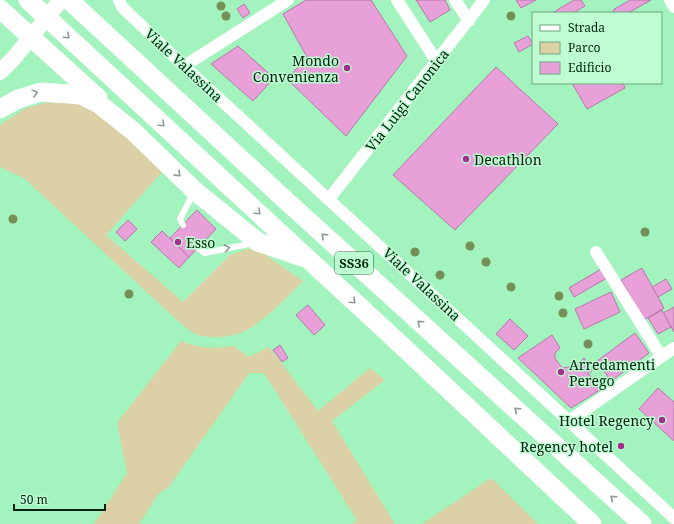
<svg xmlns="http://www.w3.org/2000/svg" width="674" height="524" font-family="'Noto Serif',serif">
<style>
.green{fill:#dcd0a6}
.building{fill:#e7a1d8;stroke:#b876ab}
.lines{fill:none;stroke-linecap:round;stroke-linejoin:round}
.service{stroke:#fff;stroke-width:6}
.minor{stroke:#fff;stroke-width:12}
.secondary{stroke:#fff;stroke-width:16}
.trunk{stroke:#fff;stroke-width:19}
.tree{fill:#749056}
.oneway{stroke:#8c9b92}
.poi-dot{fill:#a0318f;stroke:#bdfdd1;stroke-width:1.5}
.labels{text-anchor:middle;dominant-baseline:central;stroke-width:3;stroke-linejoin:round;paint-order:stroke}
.shield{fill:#bdfdd1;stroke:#396348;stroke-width:1}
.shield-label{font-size:13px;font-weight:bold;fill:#00210d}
.poi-label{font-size:14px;fill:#00210d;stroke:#bdfdd1;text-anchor:end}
.street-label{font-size:14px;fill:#00210d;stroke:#bdfdd1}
</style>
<rect width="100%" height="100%" fill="#a2f3bd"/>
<g class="green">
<path d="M69 102 83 105 96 111 127 138 162 172 106 235 183 302 230 255 254 247 303 281C288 297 264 321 245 331 234 337 210 339 199 335 191 333 185 326 178 321L25 179 0 167V125L24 109 44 103Z"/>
<path d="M181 341C202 349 213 349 234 346L249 357 269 347 318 411 370 368 385 380 332 421 395 524H352L357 520 264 373H249L168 488 159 493 139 524H94L127 473 117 423Z"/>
<path d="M491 478 538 524H422Z"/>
</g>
<g class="building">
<path d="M306 0H371L407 56 346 136 287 79 307 57 283 14Z"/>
<path d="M416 0H445L450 10 430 22Z"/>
<path d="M516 0H536L521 8Z"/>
<path d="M574 0H581L585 6 573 13H552Z"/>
<path d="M630 0H651L628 13H615L613 10Z"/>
<path d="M244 4 250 13 243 18 237 9Z"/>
<path d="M528 36 533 44 519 52 514 43Z"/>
<path d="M238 46 274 78 253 101 211 64Z"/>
<path d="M496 67 558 124 455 230 393 175Z"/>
<path d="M572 83H623L625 88 587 109Z"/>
<path d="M197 210 216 229 189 257 170 238Z"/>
<path d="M128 220 137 229 125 241 116 232Z"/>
<path d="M162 231 189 257 179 268 151 242Z"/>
<path d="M642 268 664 308 644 320 621 280Z"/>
<path d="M601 269 607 278 574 297 569 288Z"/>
<path d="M666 279 672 289 658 297 652 287Z"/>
<path d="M611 292 620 312 584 329 575 309Z"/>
<path d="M308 305 325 325 314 335 296 315Z"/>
<path d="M674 307V332L663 313Z"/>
<path d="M662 310 671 327 658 334 648 318Z"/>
<path d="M510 319 528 336 514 350 496 334Z"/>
<path d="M635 333 649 353 611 381 597 361Z"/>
<path d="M552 335 560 348 555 353V358L559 364 563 368 569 367 578 364 584 358 592 371 588 373 600 390 571 408 518 358Z"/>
<path d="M280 345 288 358 282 362 273 350Z"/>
<path d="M658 388 674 402V441L639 409Z"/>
</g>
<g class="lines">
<g class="service">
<path d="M183 225 180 219 194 192"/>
<path d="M198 248 205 253 254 243"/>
</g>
<g class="minor">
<path d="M119 0 122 7 184 66 674 518"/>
<path d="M397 0 437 62"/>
<path d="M455 0 469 21"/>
<path d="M670 0 674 7"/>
<path d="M184 66 288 0"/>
<path d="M329 199 484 0"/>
<path d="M596 252 661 356"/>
<path d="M569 421 674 348"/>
</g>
<path class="secondary" d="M0 72 14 58 61 0"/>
<g class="trunk">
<path d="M28 0 399 343 592 524"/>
<path d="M69 0 281 196 642 524"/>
<path d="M0 9 98 98"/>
<path d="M0 109 18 99 41 92 81 95 99 104 133 131 195 191 258 242 302 257"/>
</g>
</g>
<g class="tree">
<circle cx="221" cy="6" r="4.5"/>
<circle cx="226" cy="16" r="4.5"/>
<circle cx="511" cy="16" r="4.5"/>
<circle cx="13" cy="219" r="4.5"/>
<circle cx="645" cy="232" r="4.5"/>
<circle cx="470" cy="246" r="4.5"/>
<circle cx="415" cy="252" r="4.5"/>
<circle cx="486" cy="262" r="4.5"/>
<circle cx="440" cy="275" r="4.5"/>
<circle cx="511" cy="287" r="4.5"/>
<circle cx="129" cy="294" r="4.5"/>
<circle cx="559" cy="296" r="4.5"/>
<circle cx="563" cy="313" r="4.5"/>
<circle cx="588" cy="344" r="4.5"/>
</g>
<defs><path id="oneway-chevron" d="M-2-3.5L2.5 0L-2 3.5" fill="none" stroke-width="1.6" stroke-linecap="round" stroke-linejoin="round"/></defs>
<g class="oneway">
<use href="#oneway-chevron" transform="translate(67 36) rotate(43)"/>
<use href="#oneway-chevron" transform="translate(35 93) rotate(-15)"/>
<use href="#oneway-chevron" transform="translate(162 124) rotate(43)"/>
<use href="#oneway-chevron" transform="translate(178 174) rotate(44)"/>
<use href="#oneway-chevron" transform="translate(258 212) rotate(43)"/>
<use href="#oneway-chevron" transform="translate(324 236) rotate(-138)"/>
<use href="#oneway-chevron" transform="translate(227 248) rotate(-12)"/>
<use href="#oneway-chevron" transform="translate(353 301) rotate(43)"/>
<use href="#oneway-chevron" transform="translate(420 323) rotate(-138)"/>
<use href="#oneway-chevron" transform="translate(517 410) rotate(-138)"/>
<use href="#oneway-chevron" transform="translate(613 498) rotate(-138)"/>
</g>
<g class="poi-dot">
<circle cx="347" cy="68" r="4"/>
<circle cx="466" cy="159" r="4"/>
<circle cx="178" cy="242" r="4"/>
<circle cx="561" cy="372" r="4"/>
<circle cx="662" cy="420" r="4"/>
<circle cx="621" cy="446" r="4"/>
</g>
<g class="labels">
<rect class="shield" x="335" y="252" width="38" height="22" rx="3"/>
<g class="shield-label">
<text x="354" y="263">SS36</text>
</g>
<g class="poi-label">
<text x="339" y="60">Mondo<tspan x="339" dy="16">Convenienza</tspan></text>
<text x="474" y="159" text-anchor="start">Decathlon</text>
<text x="186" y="242" text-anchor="start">Esso</text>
<text x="569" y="364" text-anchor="start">Arredamenti<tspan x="569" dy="16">Perego</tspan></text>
<text x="654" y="420">Hotel Regency</text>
<text x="613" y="446">Regency hotel</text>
</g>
<g class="street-label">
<text transform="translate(184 65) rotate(43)">Viale Valassina</text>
<text transform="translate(407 100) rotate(-52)">Via Luigi Canonica</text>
<text transform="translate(422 284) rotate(43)">Viale Valassina</text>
</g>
</g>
<rect x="532" y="12" width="130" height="72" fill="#bdfdd1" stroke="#71a583"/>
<rect x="540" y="25" width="20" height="6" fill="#ffffff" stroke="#71a583"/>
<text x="568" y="32" font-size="12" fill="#00210d">Strada</text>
<rect x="540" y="42" width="20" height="12" fill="#dcd0a6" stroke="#71a583"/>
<text x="568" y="52" font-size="12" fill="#00210d">Parco</text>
<rect x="540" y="62" width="20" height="12" fill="#e7a1d8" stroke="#71a583"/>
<text x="568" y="72" font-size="12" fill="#00210d">Edificio</text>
<path d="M14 504v6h91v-6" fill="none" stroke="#00210d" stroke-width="2"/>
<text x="20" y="504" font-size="12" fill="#00210d" stroke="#bdfdd1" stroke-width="3" paint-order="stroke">50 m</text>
</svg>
